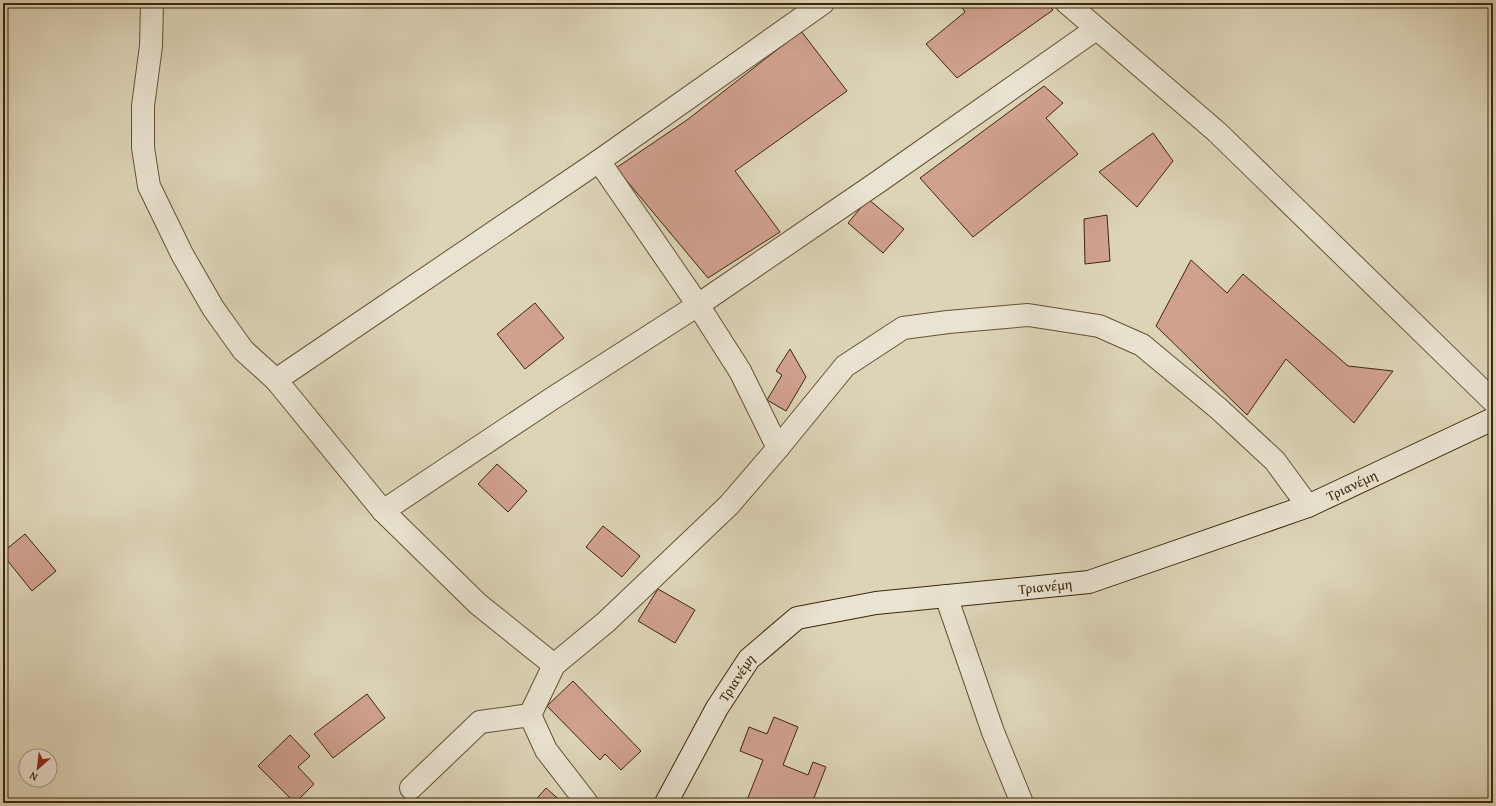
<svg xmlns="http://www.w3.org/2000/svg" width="1496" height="806" font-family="'Gentium Book Plus',serif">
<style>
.building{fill:#d0a18f;stroke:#3d2707}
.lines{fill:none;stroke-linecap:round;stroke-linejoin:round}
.street-casing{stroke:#655233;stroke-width:24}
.secondary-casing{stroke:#3d2707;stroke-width:24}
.street{stroke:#e9e3d1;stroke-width:22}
.secondary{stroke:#e9e3d1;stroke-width:22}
.labels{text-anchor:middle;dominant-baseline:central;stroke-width:3;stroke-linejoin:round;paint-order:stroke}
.street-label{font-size:14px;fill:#3d2707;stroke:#e9e3d1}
</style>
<rect width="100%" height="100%" fill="#ddd4b8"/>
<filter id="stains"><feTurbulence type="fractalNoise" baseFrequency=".005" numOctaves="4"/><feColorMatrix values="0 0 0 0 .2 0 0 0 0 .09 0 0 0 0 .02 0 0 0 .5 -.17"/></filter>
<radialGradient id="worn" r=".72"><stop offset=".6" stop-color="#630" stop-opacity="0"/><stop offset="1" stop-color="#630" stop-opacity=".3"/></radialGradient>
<g class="building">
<path d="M959 3H1046L1053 10 957 78 926 44 965 12Z"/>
<path d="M801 31 847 91 735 171 780 232 708 278 616 168 687 120Z"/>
<path d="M1044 86 1063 103 1046 118 1078 154 973 237 920 178Z"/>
<path d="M1153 133 1173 161 1137 207 1099 172Z"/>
<path d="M868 199 904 229 883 253 848 223Z"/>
<path d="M1107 215 1110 261 1085 264 1084 219Z"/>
<path d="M1191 260 1227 293 1243 274 1348 366 1393 371 1354 423 1286 359 1247 415 1156 326Z"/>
<path d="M535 303 564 338 525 369 497 334Z"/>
<path d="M790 349 806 377 786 411 767 400 782 375 776 371Z"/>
<path d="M497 464 527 491 508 512 478 484Z"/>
<path d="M603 526 640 556 622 577 586 547Z"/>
<path d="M25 534 56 571 32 591 3 555V552Z"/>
<path d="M658 589 695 610 675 643 638 621Z"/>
<path d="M573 681 641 751 621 770 605 754 600 760 547 706Z"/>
<path d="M367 694 385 718 333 758 314 734Z"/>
<path d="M774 717 798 727 783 765 808 775 813 762 826 767 812 803H755L747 800 763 760 740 751 749 727 767 734Z"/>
<path d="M290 735 310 756 298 767 314 784 295 803 258 766Z"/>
<path d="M546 788 563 803H533Z"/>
</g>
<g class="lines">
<defs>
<g id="street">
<path d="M152 3 151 46 143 106V148L149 186 182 254 213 308 243 350 276 380 383 511 478 604 554 665"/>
<path d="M1067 3 1217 132 1493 401"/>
<path d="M276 380 599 161 823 3"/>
<path d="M778 448 845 366 903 328 948 322 1028 315 1099 326 1142 345 1219 409 1275 461 1308 506"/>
<path d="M383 511 553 398 698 305 878 182 1096 29"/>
<path d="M946 596 993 732 1022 803"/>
<path d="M411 788 480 722 530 715"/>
<path d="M587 803 546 750 530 715 554 665 606 622 729 505 778 448 740 371 698 305 599 161"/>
</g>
<g id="secondary">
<path id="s1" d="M666 803 717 708 749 659 797 618 876 603 1089 582 1308 506 1493 419"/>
</g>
</defs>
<use href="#street" class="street-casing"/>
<use href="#secondary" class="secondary-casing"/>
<use href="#street" class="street"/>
<use href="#secondary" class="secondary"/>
</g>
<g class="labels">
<g class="street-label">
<text stroke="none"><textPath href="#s1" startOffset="804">Τριανέμη</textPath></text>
<text stroke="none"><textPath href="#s1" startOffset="480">Τριανέμη</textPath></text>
<text stroke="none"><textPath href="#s1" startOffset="144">Τριανέμη</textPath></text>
</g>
</g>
<rect width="1496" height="806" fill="none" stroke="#ddd4b8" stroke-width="16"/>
<rect x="4" y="4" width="1488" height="798" fill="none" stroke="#3d2707" stroke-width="2"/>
<rect x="8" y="8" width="1480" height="790" fill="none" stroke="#3d2707"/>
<g transform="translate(38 768) rotate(208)"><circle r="19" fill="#e9e3d1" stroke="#a49880"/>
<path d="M0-3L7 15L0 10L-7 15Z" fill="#8f2418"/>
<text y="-6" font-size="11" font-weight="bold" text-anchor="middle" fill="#3d2707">N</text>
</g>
<rect width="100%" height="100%" filter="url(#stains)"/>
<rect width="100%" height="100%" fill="url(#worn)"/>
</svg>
